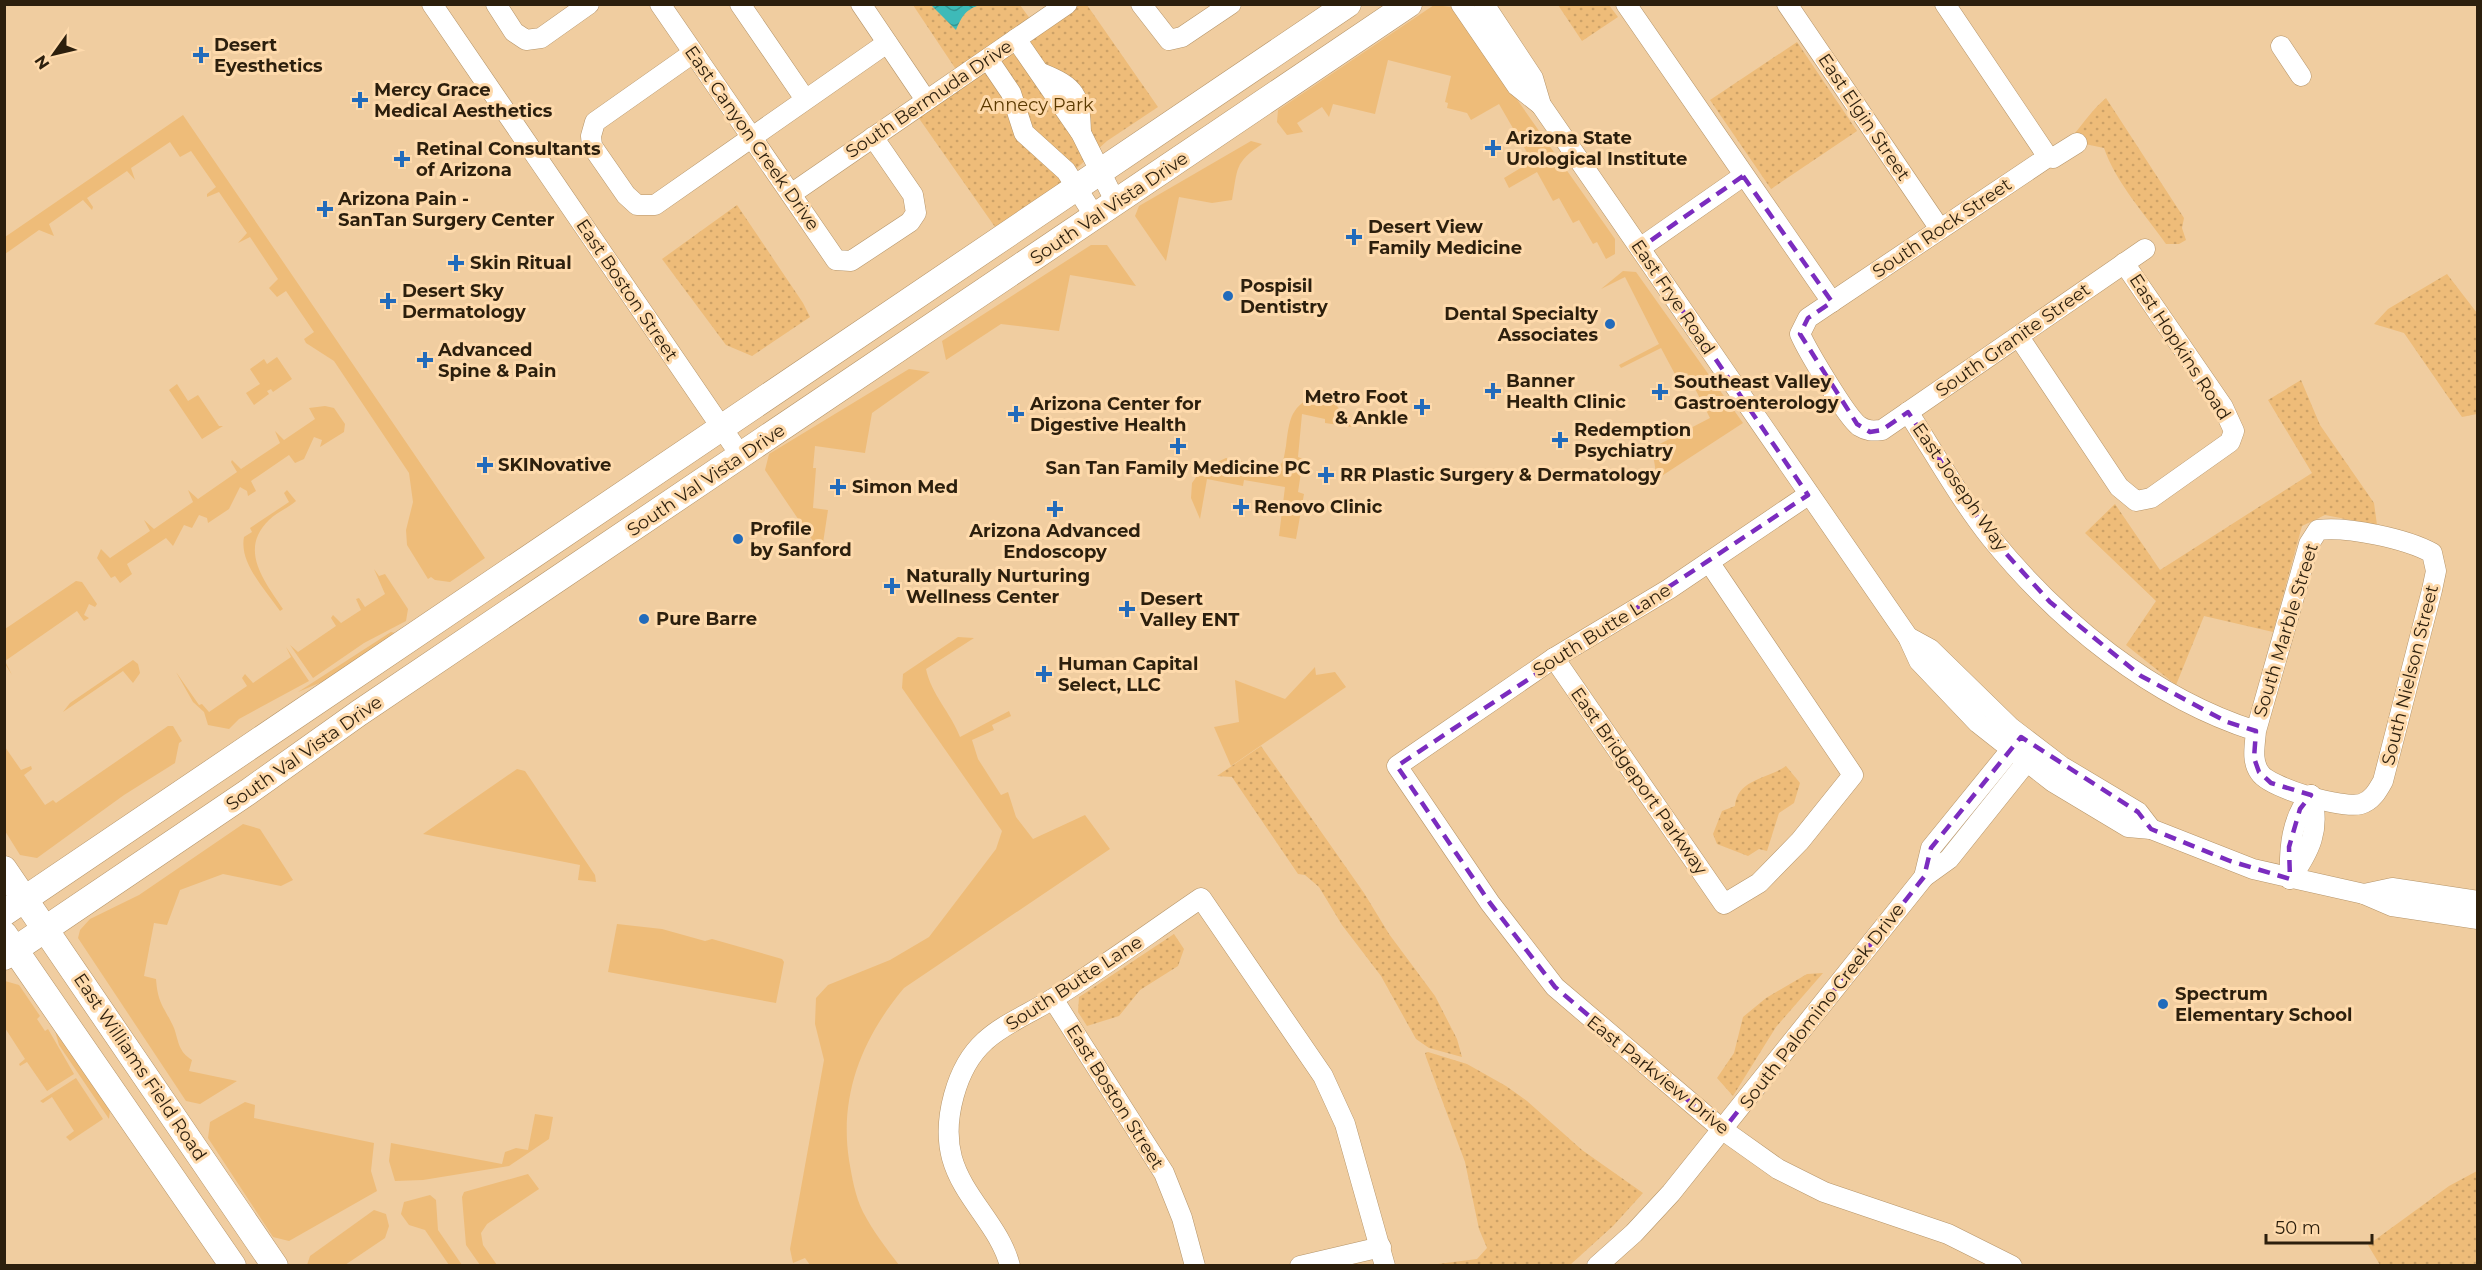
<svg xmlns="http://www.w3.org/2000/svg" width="2482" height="1270" font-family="Montserrat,sans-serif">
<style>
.grass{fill:#eebc79}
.park{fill:url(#park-dots)}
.water{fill:url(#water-waves)}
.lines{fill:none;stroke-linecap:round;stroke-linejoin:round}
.minor-casing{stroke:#b59468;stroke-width:21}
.major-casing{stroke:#b59468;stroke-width:27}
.minor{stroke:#fff;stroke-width:20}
.major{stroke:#fff;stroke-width:26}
.marked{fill:none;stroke:#7b2cbf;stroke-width:4.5;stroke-dasharray:12 8;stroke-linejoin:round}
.poi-dot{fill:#226bbb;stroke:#fedaac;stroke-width:2}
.labels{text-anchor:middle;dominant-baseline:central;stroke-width:6;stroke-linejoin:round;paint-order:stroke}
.poi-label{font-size:18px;font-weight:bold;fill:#2c1f0d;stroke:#fedaac;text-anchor:start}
.street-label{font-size:18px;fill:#2c1f0d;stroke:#fedaac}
.park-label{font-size:18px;fill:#5b3900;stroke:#fedaac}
</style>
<defs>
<pattern id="park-dots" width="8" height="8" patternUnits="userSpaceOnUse" patternTransform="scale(1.5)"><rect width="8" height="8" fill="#eebc79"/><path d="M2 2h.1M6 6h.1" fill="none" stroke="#cca167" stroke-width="1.8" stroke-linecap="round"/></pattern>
<pattern id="water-waves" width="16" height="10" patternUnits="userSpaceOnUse" patternTransform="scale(1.5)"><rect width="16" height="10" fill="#3ebab8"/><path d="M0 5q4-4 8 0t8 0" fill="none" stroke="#349794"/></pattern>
</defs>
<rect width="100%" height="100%" fill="#f0cda0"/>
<g class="grass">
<path d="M1434 5 1452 7 1615 239V254L1606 259 1597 242 1593 244 1579 220 1573 223 1559 198 1553 201 1537 172 1509 188 1504 178 1532 161 1499 104 1471 120 1467 113 1447 108 1448 103 1445 102 1451 76 1388 60 1375 114 1333 104 1329 117 1322 107 1297 123 1303 132 1287 135 1277 122 1278 110Z"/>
<path d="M183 115 485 558 450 582 435 580 431 577 428 579 407 545 406 530 413 502 409 473 334 361 306 343 304 339 314 332 286 291 277 297 269 288 278 279 250 237 238 243 247 233 219 192 207 197V194L216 187 191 151 180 157 170 142 131 168 135 180 127 171 87 198 93 207 92 210 83 200 49 224 54 236 39 230 5 254V237Z"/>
<path d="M1251 141 1262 144C1234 163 1238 168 1232 200L1212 203 1179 197 1166 261 1135 216 1139 206Z"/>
<path d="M1091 245H1107L1136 286 1070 275 1059 331 1001 324 946 360 942 341Z"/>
<path d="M1623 271 1636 272 1743 423 1657 479 1652 448 1710 418 1687 373 1677 378 1661 348 1621 368 1619 365 1659 344 1625 277 1601 289Z"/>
<path d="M277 357 292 379 273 392 271 389 267 391 269 394 254 405 246 393 260 384 250 369 264 359 267 364Z"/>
<path d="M909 369 930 372 872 413 865 453 815 446 813 468H816L813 508 828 510 823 543 815 544 765 470 769 454Z"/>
<path d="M177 384 188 401 198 395 219 426H223L202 439 169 390Z"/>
<path d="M1324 390 1339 391 1346 400 1337 406 1353 427 1325 423V419L1302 414 1298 457 1303 459 1298 492 1304 494 1296 539 1279 536 1285 487 1244 480 1243 486 1207 479 1200 519 1191 498 1192 483 1201 470 1226 458 1278 468C1285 460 1284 455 1286 446 1290 411 1293 406 1324 390Z"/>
<path d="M325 406 334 408 345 424 344 432 320 447 322 440 314 437 304 459 295 463 289 455 251 481 256 491 248 496 247 491 240 487 229 509 208 523 207 518 199 515 192 528 184 525 173 546 166 538 127 564 132 574 120 583 115 576 111 578 97 558 101 549 110 558 150 531 144 520 154 529 193 502 188 490 198 499 237 472 231 462 232 460 241 469 280 443 275 431 284 440 315 419 309 408Z"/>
<path d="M287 490 296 501C288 508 277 512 269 520 238 550 265 582 283 609L280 611C265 589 239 563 244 537L252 532 250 528 289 502 284 493Z"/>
<path d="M374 569 379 576 385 574 408 609 406 621 364 643 313 678 290 645 298 652 336 626 331 618 333 615 341 623 361 610 356 599 359 598 365 607 385 594Z"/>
<path d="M76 581 82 582 97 604 95 607 89 604 84 615 89 618 84 621 77 611 5 661 12 675 5 664V629Z"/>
<path d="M391 632 395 633 324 681 298 692Z"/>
<path d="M958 637 974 638 926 669C931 694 951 713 960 737L1009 711 1011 716 992 725 994 730 972 740 978 759 1001 795 1008 792 1016 817 1033 839 1085 815 1110 849 904 988C863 1037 839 1094 849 1160 852 1177 855 1196 863 1212 873 1231 886 1248 899 1265H810L805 1258 793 1263 790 1249 824 1060 815 1024 816 998 828 985 890 960 929 937 996 849 1002 831 902 688 903 674Z"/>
<path d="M286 647 309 681 239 719 229 729 208 725 204 712 193 702 176 672 199 705 202 704 209 712 247 686 242 678 245 674 253 683 291 657Z"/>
<path d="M133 660 138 664 140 673 133 683 123 671 63 712 70 703Z"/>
<path d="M1315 667 1316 675 1335 672 1346 687 1231 766 1214 727 1239 722 1235 680 1285 699Z"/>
<path d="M168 726H173L182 741 179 743 175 763 124 795 37 858 20 855 5 831V747L21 770 31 766 32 769 24 775 45 805 53 800 56 803Z"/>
<path d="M517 769 525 771 595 875 596 882 578 880 580 865 423 834Z"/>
<path d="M243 824 260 829 293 880 281 886 223 874 180 890 167 925 154 923 144 976 156 979C158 1005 164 1006 174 1028 179 1042 178 1051 192 1060L189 1071 237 1081 200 1104 186 1101 78 938 80 930 90 919 139 895Z"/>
<path d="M617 924 662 929 705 941 712 939 782 959 784 962 776 1003 608 972Z"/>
<path d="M5 981 19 985 40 1016 37 1019 45 1031 48 1029 74 1074 47 1091 27 1062 20 1066 19 1064 25 1059 5 1028Z"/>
<path d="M55 1031 110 1111 109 1119 59 1045Z"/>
<path d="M76 1078 103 1119 70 1141 66 1137 74 1131 52 1097 43 1103 40 1101Z"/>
<path d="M245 1102 255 1105 254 1118 374 1143 371 1171 377 1191 289 1241 273 1237 208 1138 210 1122Z"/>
<path d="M535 1114 553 1117 549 1139 509 1166 423 1180 395 1181 389 1161 391 1143 502 1164 505 1152 516 1148 528 1150Z"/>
<path d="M528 1174 539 1189 487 1224 481 1233 483 1245 497 1265H480L466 1245 462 1197 464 1192Z"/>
<path d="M430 1195 436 1200 438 1230 462 1265H449L425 1230 409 1225 401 1214 404 1202Z"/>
<path d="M374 1210 386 1214 389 1226 385 1238 345 1265H307L310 1256Z"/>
</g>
<g class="park">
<path d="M913 5H1020L1039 31 1077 5H1087L1158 107 1107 141 1059 184 995 227 918 117 965 83Z"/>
<path d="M1558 5H1609L1618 17 1582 41Z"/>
<path d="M1797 42 1857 131 1771 189 1710 100Z"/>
<path d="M2106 98 2184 218 2182 228 2186 240 2179 244H2166C2145 214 2116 183 2104 148L2085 144 2075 133C2086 120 2093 109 2106 98Z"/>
<path d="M737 205 803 303 810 317 752 356 726 345 662 259Z"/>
<path d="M2447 274 2477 313V414L2462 417 2404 333 2374 324 2388 309Z"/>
<path d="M2301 380 2320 425 2374 503 2377 525 2325 515 2302 526 2273 632 2204 616 2176 685 2126 645 2156 601 2085 533 2115 504 2160 570 2312 473 2268 400Z"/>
<path d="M1261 746 1364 893 1389 934 1435 996 1457 1039 1462 1057 1429 1048 1416 1039 1381 976 1342 925 1319 887 1305 875 1298 874 1232 777 1217 776Z"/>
<path d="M1786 766 1800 783 1794 803 1779 813 1767 851 1759 849 1748 856 1717 844 1713 834 1722 811 1735 806C1737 779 1768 779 1786 766Z"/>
<path d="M1174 934 1184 949 1178 966 1140 990 1119 1016 1087 1026 1078 1012 1079 997Z"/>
<path d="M1823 973 1776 1027 1733 1096 1717 1078 1734 1053 1743 1017 1766 998 1807 974Z"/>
<path d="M1428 1052 1467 1064 1506 1086 1527 1101 1582 1150 1643 1193 1613 1226 1570 1265H1430L1477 1259 1487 1248 1479 1229 1465 1162 1426 1057 1425 1053Z"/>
<path d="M2477 1171V1265H2380L2368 1245 2449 1186Z"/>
</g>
<path class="water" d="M931 5H980C966 9 962 16 956 30Z"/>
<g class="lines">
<defs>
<g id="minor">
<path d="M432 4 741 456"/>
<path d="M496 4 514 32 526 40 541 38 589 4"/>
<path d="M660 4 836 260 851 261 910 222 916 213 913 195 873 137"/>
<path d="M740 4 805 99"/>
<path d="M861 4 926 100"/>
<path d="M1141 4 1169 40 1182 37 1231 4"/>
<path d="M1461 4 1517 86 1541 105"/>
<path d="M1484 4 1533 78 1541 105 1908 637 1919 661 1978 723 2053 782 2128 827 2151 829 2253 869 2364 894 2392 906 2478 919"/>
<path d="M1626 4 1832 302"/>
<path d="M1787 4 1940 229"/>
<path d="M1945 4 2048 157"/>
<path d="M1016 39 1081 133 1116 203"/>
<path d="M2281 46 2301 76"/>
<path d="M693 53 595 122 591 136 592 146 626 195 637 205H655L887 43"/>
<path d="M988 59 1011 93 1024 133 1066 171 1095 217"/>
<path d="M1041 73C1076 87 1080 95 1081 133"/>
<path d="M2077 143 2053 158 2048 157 1808 318 1800 334C1807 350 1846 416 1859 426 1867 431 1872 431 1882 430L2145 249"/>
<path d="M791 194 1067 4"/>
<path d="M1640 248 1743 176"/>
<path d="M2019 337 2119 487 2136 501 2151 498 2230 442 2234 431 2223 407 2124 263"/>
<path d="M1908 412C1935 454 1960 499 1991 538 2059 622 2152 698 2256 731 2255 745 2251 761 2260 773 2270 788 2343 809 2361 804 2372 801 2378 790 2383 781L2432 590 2436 571 2432 553C2407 539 2347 526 2318 530L2309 544 2256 731"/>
<path d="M1808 495 1669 589 1554 658 1397 766 1490 903 1555 987 1723 1130 1778 1169 1824 1192 1948 1234 2012 1266"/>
<path d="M1908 637 1930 649 2010 727 2061 766 2138 812 2151 829"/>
<path d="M1554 658 1724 904 1759 883 1800 841 1853 775 1709 562"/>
<path d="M1924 877 1931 848 2018 741"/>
<path d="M2290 879C2310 851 2321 829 2311 795"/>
<path d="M2290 879C2289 848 2291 819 2311 795"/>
<path d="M2364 894 2392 888 2478 901"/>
<path d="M1053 999 1164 1173 1182 1218 1195 1266"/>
<path d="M1010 1266C1000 1226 963 1198 952 1158 942 1121 956 1067 985 1041 1003 1024 1031 1013 1051 1000 1102 968 1151 932 1201 898L1323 1076 1345 1124 1385 1266"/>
<path d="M1300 1266 1381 1247"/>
<path d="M1597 1266 1634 1233 1671 1193 1924 877 1949 859 2037 749"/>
</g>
<g id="major">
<path d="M4 869 275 1266"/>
<path d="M4 913 1348 4"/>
<path d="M4 934 233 1266"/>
<path d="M4 957 248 792 359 713 1409 4"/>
</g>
</defs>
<use href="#minor" class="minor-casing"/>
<use href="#major" class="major-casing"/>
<use href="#minor" class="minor"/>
<use href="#major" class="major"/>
</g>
<path class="marked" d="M1743 176 1832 302 1808 318 1800 334 1857 424 1870 432 1882 430 1908 412 1990 536 2050 602 2141 676 2227 722 2256 731 2254 758 2259 772 2271 783 2311 795 2300 809 2289 847 2290 879 2230 861 2151 829 2138 812 2021 737 1931 848 1924 877 1723 1130 1555 987 1490 903 1397 766 1808 495 1640 248Z"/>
<g class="poi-dot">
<path d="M198 46h6v6h6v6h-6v6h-6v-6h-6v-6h6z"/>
<path d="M357 91h6v6h6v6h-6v6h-6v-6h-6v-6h6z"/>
<path d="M1490 139h6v6h6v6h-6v6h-6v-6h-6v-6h6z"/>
<path d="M399 150h6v6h6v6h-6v6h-6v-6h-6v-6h6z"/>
<path d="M322 200h6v6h6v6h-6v6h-6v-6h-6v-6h6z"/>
<path d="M1351 228h6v6h6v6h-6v6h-6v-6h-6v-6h6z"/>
<path d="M453 254h6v6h6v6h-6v6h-6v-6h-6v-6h6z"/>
<circle cx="1228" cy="296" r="6"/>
<path d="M385 292h6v6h6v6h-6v6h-6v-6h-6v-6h6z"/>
<circle cx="1610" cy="324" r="6"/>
<path d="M422 351h6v6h6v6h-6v6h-6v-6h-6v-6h6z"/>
<path d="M1490 382h6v6h6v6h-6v6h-6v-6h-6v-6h6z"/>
<path d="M1657 383h6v6h6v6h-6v6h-6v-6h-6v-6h6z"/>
<path d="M1419 398h6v6h6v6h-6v6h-6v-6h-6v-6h6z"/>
<path d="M1013 405h6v6h6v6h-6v6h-6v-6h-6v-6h6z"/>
<path d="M1557 431h6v6h6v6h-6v6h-6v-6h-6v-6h6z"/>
<path d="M1175 437h6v6h6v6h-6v6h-6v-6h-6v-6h6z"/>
<path d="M482 456h6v6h6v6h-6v6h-6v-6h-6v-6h6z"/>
<path d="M1323 466h6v6h6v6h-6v6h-6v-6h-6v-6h6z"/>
<path d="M835 478h6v6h6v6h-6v6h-6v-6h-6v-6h6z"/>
<path d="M1238 498h6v6h6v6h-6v6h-6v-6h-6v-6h6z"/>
<path d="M1052 500h6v6h6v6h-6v6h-6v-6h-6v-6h6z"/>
<circle cx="738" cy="539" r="6"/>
<path d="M889 577h6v6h6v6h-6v6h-6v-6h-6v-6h6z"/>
<path d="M1124 600h6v6h6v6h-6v6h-6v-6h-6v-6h6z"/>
<circle cx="644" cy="619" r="6"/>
<path d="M1041 665h6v6h6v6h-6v6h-6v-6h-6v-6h6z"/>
<circle cx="2163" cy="1004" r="6"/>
</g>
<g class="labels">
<g class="poi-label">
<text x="214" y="45">Desert<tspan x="214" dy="21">Eyesthetics</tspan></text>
<text x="374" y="90">Mercy Grace<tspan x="374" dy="21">Medical Aesthetics</tspan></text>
<text x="1506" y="138">Arizona State<tspan x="1506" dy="21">Urological Institute</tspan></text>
<text x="416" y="149">Retinal Consultants<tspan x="416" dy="21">of Arizona</tspan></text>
<text x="338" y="199">Arizona Pain -<tspan x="338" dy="21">SanTan Surgery Center</tspan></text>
<text x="1368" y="227">Desert View<tspan x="1368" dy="21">Family Medicine</tspan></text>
<text x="470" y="263">Skin Ritual</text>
<text x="1240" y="286">Pospisil<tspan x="1240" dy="21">Dentistry</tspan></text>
<text x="402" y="291">Desert Sky<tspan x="402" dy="21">Dermatology</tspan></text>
<text x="1598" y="314" text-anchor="end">Dental Specialty<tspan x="1598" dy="21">Associates</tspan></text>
<text x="438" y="350">Advanced<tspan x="438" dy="21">Spine &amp; Pain</tspan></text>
<text x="1506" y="381">Banner<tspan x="1506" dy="21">Health Clinic</tspan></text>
<text x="1674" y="382">Southeast Valley<tspan x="1674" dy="21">Gastroenterology</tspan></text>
<text x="1408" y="397" text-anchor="end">Metro Foot<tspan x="1408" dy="21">&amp; Ankle</tspan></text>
<text x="1030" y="404">Arizona Center for<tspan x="1030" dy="21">Digestive Health</tspan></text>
<text x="1574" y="430">Redemption<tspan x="1574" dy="21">Psychiatry</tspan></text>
<text x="498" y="465">SKINovative</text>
<text x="1178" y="468" text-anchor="middle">San Tan Family Medicine PC</text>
<text x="1340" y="475">RR Plastic Surgery &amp; Dermatology</text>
<text x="852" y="487">Simon Med</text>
<text x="1254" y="507">Renovo Clinic</text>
<text x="750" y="529">Profile<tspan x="750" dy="21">by Sanford</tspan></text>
<text x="1055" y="531" text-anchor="middle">Arizona Advanced<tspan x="1055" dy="21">Endoscopy</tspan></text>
<text x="906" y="576">Naturally Nurturing<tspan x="906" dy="21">Wellness Center</tspan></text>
<text x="1140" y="599">Desert<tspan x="1140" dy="21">Valley ENT</tspan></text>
<text x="656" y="619">Pure Barre</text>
<text x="1058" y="664">Human Capital<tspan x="1058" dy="21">Select, LLC</tspan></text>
<text x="2175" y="994">Spectrum<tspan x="2175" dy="21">Elementary School</tspan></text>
</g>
<g class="street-label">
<text transform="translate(929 99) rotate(-34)">South Bermuda Drive</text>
<text transform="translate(1864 117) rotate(56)">East Elgin Street</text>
<text transform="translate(752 138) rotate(55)">East Canyon Creek Drive</text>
<text transform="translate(1109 208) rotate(-34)">South Val Vista Drive</text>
<text transform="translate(1942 228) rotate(-34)">South Rock Street</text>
<text transform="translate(627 290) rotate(56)">East Boston Street</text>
<text transform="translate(1673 297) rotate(56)">East Frye Road</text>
<text transform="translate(2013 340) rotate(-35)">South Granite Street</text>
<text transform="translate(2180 347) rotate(57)">East Hopkins Road</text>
<text transform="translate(706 480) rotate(-34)">South Val Vista Drive</text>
<text transform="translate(1960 487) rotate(55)">East Joseph Way</text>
<text transform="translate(1602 630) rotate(-32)">South Butte Lane</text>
<text transform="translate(2286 630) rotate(-73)">South Marble Street</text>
<text transform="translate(2410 675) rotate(-76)">South Nielson Street</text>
<text transform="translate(304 753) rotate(-35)">South Val Vista Drive</text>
<text transform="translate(1639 781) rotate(55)">East Bridgeport Parkway</text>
<text transform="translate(1074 983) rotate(-33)">South Butte Lane</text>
<text transform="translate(1822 1006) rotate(-52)">South Palomino Creek Drive</text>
<text transform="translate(140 1067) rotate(56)">East Williams Field Road</text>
<text transform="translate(1658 1075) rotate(39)">East Parkview Drive</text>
<text transform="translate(1115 1097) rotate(58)">East Boston Street</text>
</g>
<g class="park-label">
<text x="1037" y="105">Annecy Park</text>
</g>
</g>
<rect width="2482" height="1270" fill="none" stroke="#2c1f0d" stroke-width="12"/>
<g transform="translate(54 54) rotate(236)" stroke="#fedaac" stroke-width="4.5" paint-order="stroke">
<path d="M0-4.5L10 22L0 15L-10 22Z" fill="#2c1f0d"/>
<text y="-9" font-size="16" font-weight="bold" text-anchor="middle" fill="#2c1f0d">N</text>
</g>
<path d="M2266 1234v9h106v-9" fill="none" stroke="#2c1f0d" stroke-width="3"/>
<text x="2275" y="1234" font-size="18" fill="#2c1f0d" stroke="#fedaac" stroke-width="4.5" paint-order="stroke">50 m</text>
</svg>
